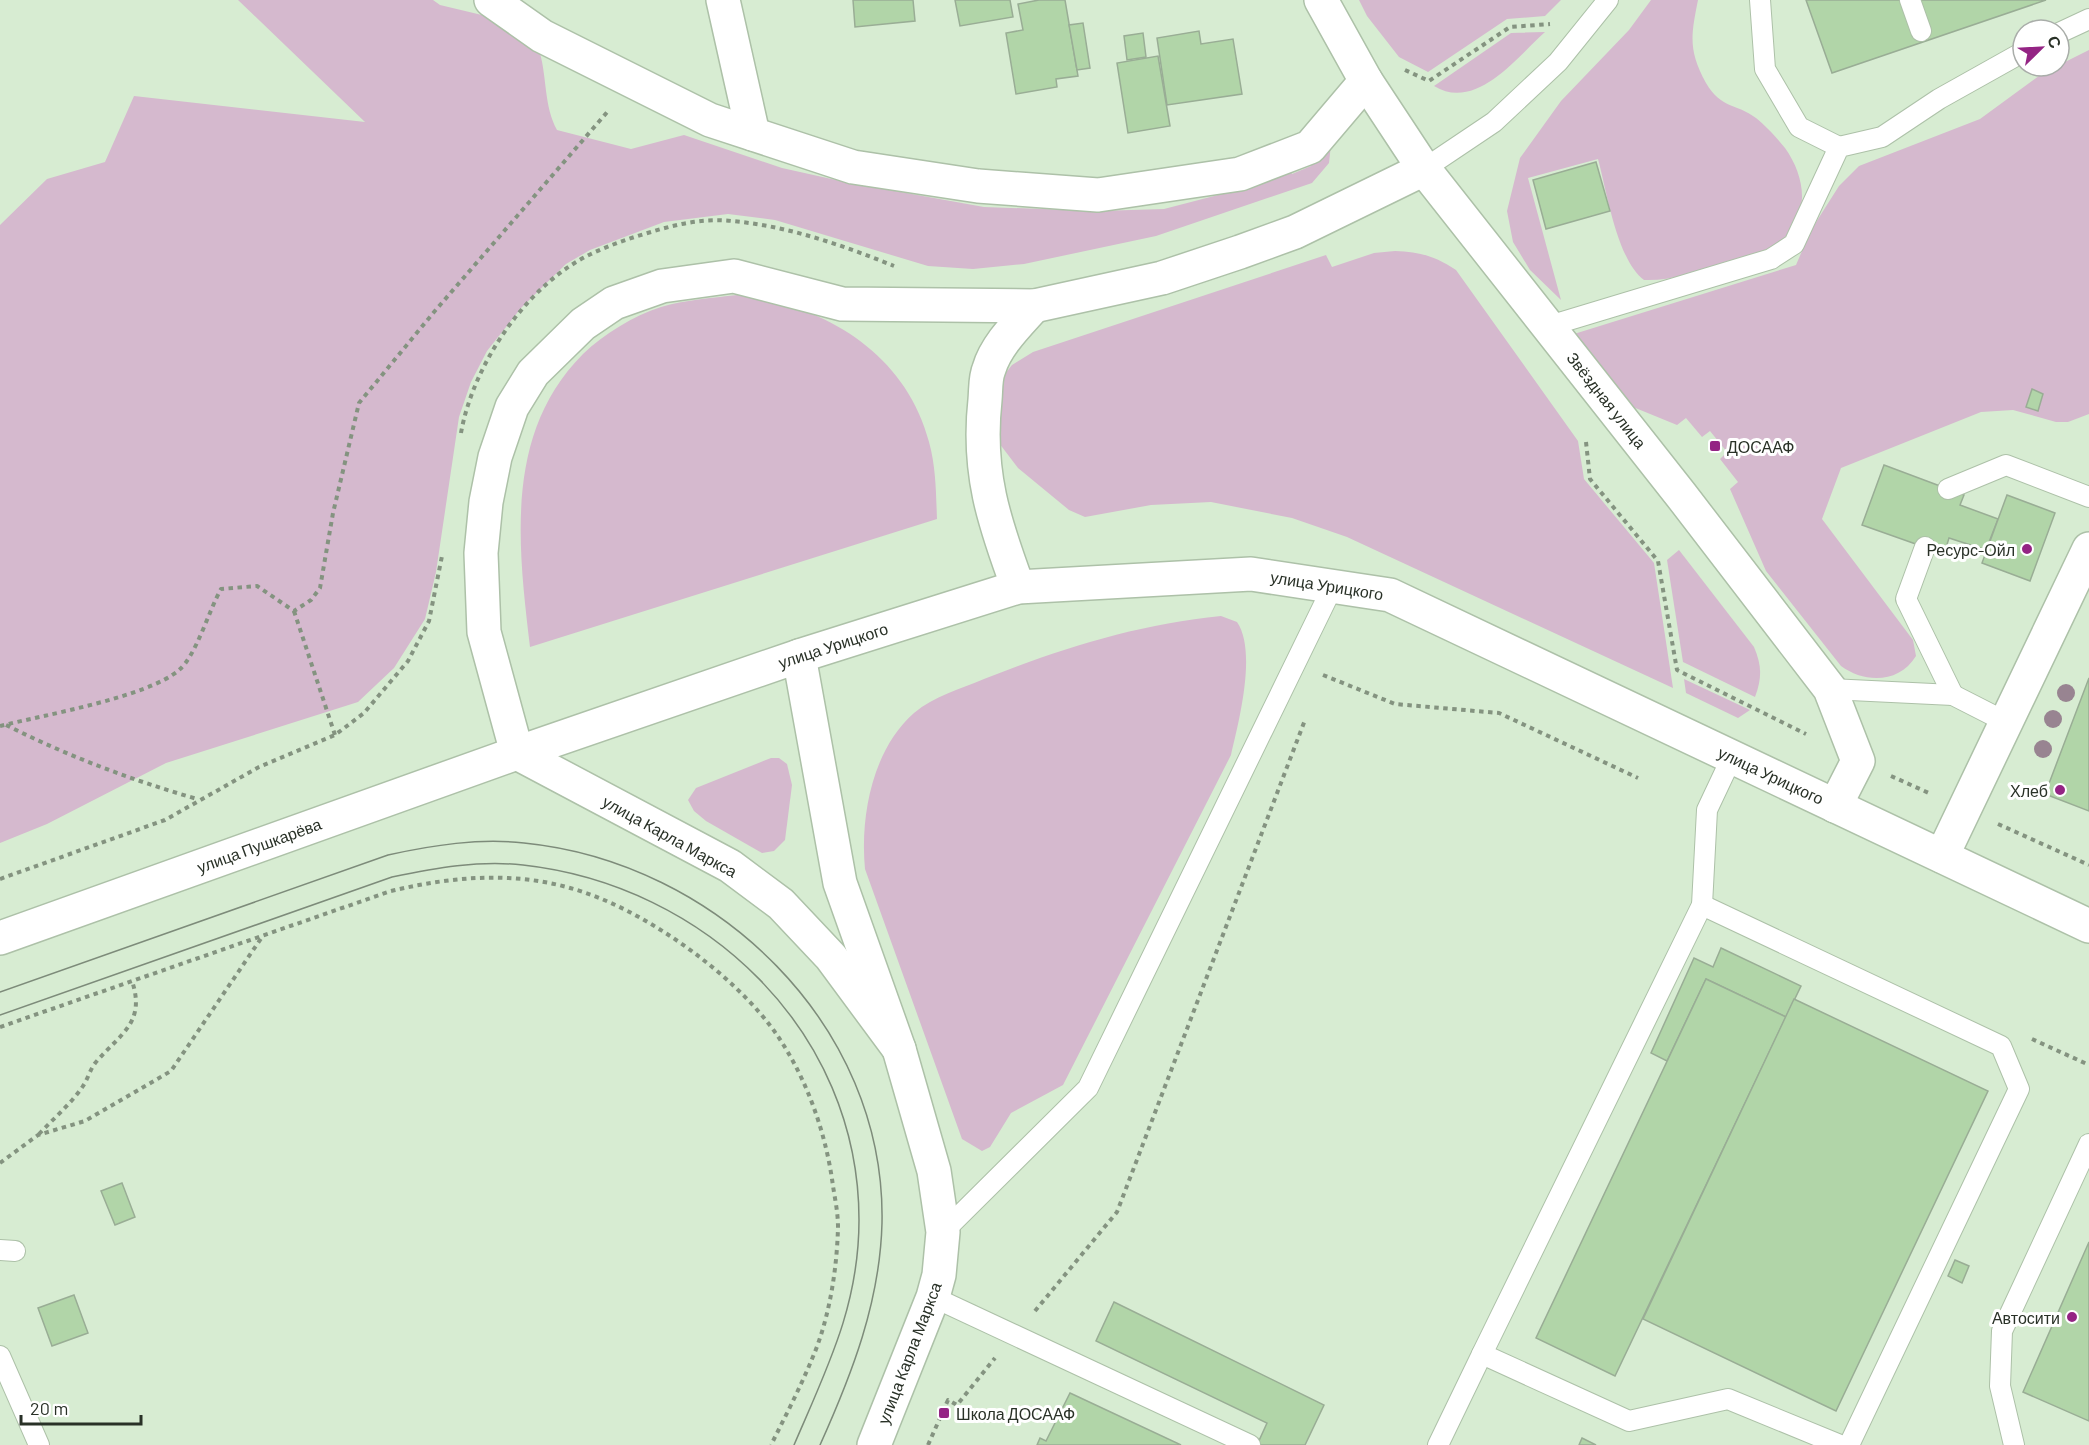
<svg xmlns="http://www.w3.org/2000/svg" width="2089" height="1445" font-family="Barlow,sans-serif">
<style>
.green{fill:#d5b9ce}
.building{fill:#b1d5a8;stroke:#99ad95;stroke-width:1.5}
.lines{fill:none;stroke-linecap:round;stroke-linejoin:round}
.lane-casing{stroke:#adc1a8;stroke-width:22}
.street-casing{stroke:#adc1a8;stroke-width:36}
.secondary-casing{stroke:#adc1a8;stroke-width:36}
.primary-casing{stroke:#adc1a8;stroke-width:36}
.path{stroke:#849380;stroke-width:4;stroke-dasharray:4.5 4.5;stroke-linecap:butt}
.lane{stroke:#fff;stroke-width:20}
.street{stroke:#fff;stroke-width:33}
.secondary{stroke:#fff;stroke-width:33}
.primary{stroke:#fff;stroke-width:33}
.tram{stroke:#7d8b7a;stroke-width:1.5}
.tree{fill:#988491}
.poi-dot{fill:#942484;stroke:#fff;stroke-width:2}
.labels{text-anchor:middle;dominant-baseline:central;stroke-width:6;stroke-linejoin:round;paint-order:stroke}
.street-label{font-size:16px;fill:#293127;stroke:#fff}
.poi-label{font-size:16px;fill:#293127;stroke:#fff;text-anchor:end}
</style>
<rect width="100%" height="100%" fill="#d7ecd2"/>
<g class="green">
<path d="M238 0H433L440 5 486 16 540 53C547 79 544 106 557 130L631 149 684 135 782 168 845 182 984 207 1098 211 1164 209 1218 195 1289 167 1292 174 1311 166 1312 155 1332 135 1329 163 1312 183 1156 236 1024 264 973 269 928 266 775 220 728 214 664 222 590 250 566 264 521 308 487 351 471 382 459 417 436 572 425 619 394 668 358 702 166 763 47 824 0 843V225L47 179 105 162 134 96 365 122Z"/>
<path d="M1359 0H1561L1545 16 1507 19 1428 72 1399 57 1367 16Z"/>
<path d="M1651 0H1698C1691 35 1688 50 1706 83 1721 109 1736 103 1756 118 1766 126 1777 138 1785 148 1805 176 1811 214 1783 239 1768 253 1739 258 1719 264 1694 272 1671 281 1644 280 1617 260 1607 192 1598 159L1528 178 1561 300 1530 270 1513 242 1507 211 1520 158 1561 101 1629 30Z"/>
<path d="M1545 32C1517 57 1476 112 1434 86L1511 33Z"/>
<path d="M2089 50V414L2068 422H2056L2013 410 1981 412 1841 468 1822 519 1913 640 1916 656C1899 684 1864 683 1841 666L1766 571 1730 489 1738 482 1720 459 1727 452 1710 431 1702 437 1686 418 1677 425 1633 407 1608 380 1574 334 1796 265 1811 230 1839 186 1859 166 1980 119 2043 73Z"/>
<path d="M1395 251C1420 252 1435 256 1456 270L1578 441 1584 479 1654 563 1673 688 1347 537 1292 518 1211 502 1151 505 1085 517 1069 510 1018 468 999 443 1000 380 1012 365 1033 352 1326 255 1332 267 1374 253Z"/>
<path d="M737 295C823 304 906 353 929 442 936 467 936 493 937 519L530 647C518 545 504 433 583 354 604 334 633 316 661 307 685 300 711 298 737 295Z"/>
<path d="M1679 550 1754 647C1762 666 1762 678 1755 697L1683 662 1667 560Z"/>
<path d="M1221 616 1237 622C1257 651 1239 721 1231 755L1063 1085 1011 1113 990 1147 982 1151 962 1139 865 869C860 817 872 750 914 713 934 696 960 689 984 679 1060 649 1138 624 1221 616Z"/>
<path d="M1684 679 1750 710 1738 718 1686 693Z"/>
<path d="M771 758H779L787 764 792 785 785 840 774 851 762 853 706 821 694 811 688 800 696 788Z"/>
</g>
<g class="building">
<path d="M853 0H913L915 21 855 27Z"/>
<path d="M955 0H1010L1013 17 960 26Z"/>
<path d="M1065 0 1078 76 1056 79 1057 87 1016 94 1006 33 1023 30 1018 4 1039 0Z"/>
<path d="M1806 0H2046L1832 73Z"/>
<path d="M1083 23 1090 68 1077 70 1069 25Z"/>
<path d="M1199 31 1201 44 1233 39 1242 94 1167 105 1157 38Z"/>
<path d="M1143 33 1146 57 1127 60 1124 36Z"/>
<path d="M1158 56 1170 126 1128 133 1117 63Z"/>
<path d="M1596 162 1610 211 1546 229 1533 180Z"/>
<path d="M2032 389 2043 394 2038 411 2026 407Z"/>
<path d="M1884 465 1964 495 1960 505 1998 519 1986 550 1949 538 1944 554 1862 525Z"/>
<path d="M2007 495 2055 513 2030 581 1982 563Z"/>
<path d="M2089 678V811L2045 794Z"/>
<path d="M1721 948 1801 986 1786 1017 1706 979 1667 1061 1651 1053 1694 958 1713 967Z"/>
<path d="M1706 979 1786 1017 1615 1376 1536 1338Z"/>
<path d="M1794 999 1988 1091 1836 1411 1643 1319Z"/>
<path d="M122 1183 135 1217 115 1225 101 1191Z"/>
<path d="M2089 1242V1421L2023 1392Z"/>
<path d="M1955 1260 1969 1266 1962 1283 1948 1276Z"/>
<path d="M74 1295 88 1333 52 1346 38 1308Z"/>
<path d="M1114 1302 1324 1405 1305 1445H1257L1267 1423 1096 1341Z"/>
<path d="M1070 1393 1181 1445H1037L1040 1438 1046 1441Z"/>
<path d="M1582 1438 1596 1445H1579Z"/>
</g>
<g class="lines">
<defs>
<g id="lane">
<path d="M1760 0 1765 69 1799 127 1839 147"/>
<path d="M1910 0 1921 31"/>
<path d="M2059 33 2089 19"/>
<path d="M1424 169 1494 122 1558 62 1608 0"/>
<path d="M1549 326 1771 259 1794 244 1839 147 1882 137 1939 99 2023 52"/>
<path d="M1948 489 2006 465 2089 497"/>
<path d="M1925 547 1906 599 1953 695"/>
<path d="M1830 689 1953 695 2006 722"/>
<path d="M1732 757 1707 810 1702 905 1482 1354 1629 1421 1728 1399 1840 1445"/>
<path d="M1702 905 2001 1046 2019 1089 1849 1445"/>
<path d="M943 1232 1088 1088 1333 586"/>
<path d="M0 1250 15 1251"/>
<path d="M933 1297 1250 1445"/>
<path d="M0 1356 39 1445"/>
<path d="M1438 1445 1482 1354"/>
<path d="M2014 1445 2000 1386 2002 1331 2089 1144"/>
</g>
<g id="street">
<path d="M491 0 542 36 710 120 853 167 978 186 1098 195 1240 174 1310 147 1366 81"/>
<path d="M723 0 753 134"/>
<path d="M1942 856 2089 549"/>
</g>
<g id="secondary">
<path d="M1321 0 1366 81 1424 169 1681 495 1830 689 1858 761 1835 806"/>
<path d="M1018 587C994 522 977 472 985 400 986 390 985 378 989 369 996 345 1018 324 1034 306"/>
<path d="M799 656 840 883 899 1049 934 1171 943 1232 939 1275 933 1297 874 1445"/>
<path d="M899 1049 831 957 781 904 730 866 517 753 484 632 481 553 486 502 495 457 512 407 533 373 583 324 614 303 662 286 734 276 842 304 1034 306 1162 278 1240 252 1295 232 1424 169"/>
</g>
<path id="primary" d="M0 938 517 753 799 656 1018 587 1251 574 1390 595 2089 926"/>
</defs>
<use href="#lane" class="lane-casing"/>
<use href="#street" class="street-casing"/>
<use href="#secondary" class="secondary-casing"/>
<use href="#primary" class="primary-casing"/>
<g class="path">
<path d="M1405 70 1429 81 1510 27 1550 24"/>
<path d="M461 433C473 365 526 285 591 254 610 245 630 238 651 232 677 224 704 218 732 221 788 226 842 245 894 266"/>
<path d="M1586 442 1590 479 1658 561 1677 670 1806 734"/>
<path d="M294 611 335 735"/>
<path d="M1323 675 1395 704 1499 713 1638 778"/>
<path d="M6 725C70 757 129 779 197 799"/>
<path d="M0 726C44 715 148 697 179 670 196 656 209 610 221 589L257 586 294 611 311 600 320 588 333 513 359 403 434 312 609 110"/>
<path d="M1891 776 1931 794"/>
<path d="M1998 824 2089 865"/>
<path d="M0 879 165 820 259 767 335 735 364 713 408 661 429 621 442 556"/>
<path d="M0 1027 391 891C450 877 511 871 570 888 641 907 735 974 777 1035 807 1079 826 1133 833 1186 835 1199 838 1213 838 1227 837 1270 829 1320 812 1359 800 1388 785 1417 771 1445"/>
<path d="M2032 1039 2089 1065"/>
<path d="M39 1134C53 1119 71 1104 83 1086 88 1079 90 1069 96 1062 120 1034 146 1023 132 981"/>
<path d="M0 1163 38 1135 85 1121 171 1071 262 937"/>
<path d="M1035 1311 1117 1212 1305 720"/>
<path d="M928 1445 948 1400 957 1405 995 1358"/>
</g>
<use href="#lane" class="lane"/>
<use href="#street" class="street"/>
<use href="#secondary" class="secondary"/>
<use href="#primary" class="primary"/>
<g class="tram">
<path d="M0 992 388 855C433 845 479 838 524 843 716 862 886 1025 882 1223 880 1302 852 1374 820 1445"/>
<path d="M0 1015 392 877C435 868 479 860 523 865 705 885 859 1031 859 1220 859 1306 827 1368 794 1445"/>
</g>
</g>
<g class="tree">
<circle cx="2066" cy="693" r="9"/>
<circle cx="2053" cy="719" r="9"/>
<circle cx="2043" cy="749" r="9"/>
</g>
<g class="poi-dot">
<rect x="1709" y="440" width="12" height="12" rx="3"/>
<circle cx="2027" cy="549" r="6"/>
<circle cx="2060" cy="790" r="6"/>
<circle cx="2072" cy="1317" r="6"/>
<rect x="938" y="1407" width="12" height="12" rx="3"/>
</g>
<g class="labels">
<g class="street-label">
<text transform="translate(1607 400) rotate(52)">Звёздная улица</text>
<text transform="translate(1327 585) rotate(9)">улица Урицкого</text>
<text transform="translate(833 645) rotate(-18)">улица Урицкого</text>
<text transform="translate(1771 775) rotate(25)">улица Урицкого</text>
<text transform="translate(670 836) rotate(29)">улица Карла Маркса</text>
<text transform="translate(259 845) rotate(-20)">улица Пушкарёва</text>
<text transform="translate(909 1353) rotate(-69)">улица Карла Маркса</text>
</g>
<g class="poi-label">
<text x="1727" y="446" text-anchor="start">ДОСААФ</text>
<text x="2015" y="549">Ресурс-Ойл</text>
<text x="2048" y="790">Хлеб</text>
<text x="2060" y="1317">Автосити</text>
<text x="956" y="1413" text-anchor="start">Школа ДОСААФ</text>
</g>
</g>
<g transform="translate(2041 48) rotate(66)"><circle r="28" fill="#ffffff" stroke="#a9ada9" stroke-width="1.5"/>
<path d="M0-4.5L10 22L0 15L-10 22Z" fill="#942484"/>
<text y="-9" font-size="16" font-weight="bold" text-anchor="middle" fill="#293127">С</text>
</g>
<path d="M21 1415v9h120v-9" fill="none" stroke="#293127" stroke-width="3"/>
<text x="30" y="1415" font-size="18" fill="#293127" stroke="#ffffff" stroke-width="4.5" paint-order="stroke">20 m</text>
</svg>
